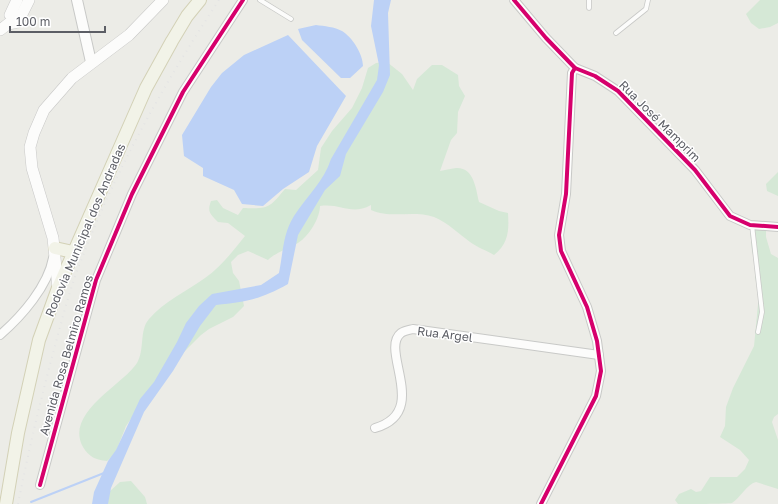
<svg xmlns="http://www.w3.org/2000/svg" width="778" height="504" font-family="'Golos Text',sans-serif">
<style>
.green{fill:#d5e8d6}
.water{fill:#bcd1f6}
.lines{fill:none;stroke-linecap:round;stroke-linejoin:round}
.stream{stroke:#bcd1f6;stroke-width:2}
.service-casing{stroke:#c8c9c7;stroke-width:5.5}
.minor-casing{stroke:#c8c9c7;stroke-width:10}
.tertiary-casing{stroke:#c8c9c7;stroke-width:12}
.secondary-casing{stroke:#c9c9c8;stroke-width:12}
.primary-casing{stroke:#d3d1b6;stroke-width:14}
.service{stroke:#fcfcfb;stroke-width:4}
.minor{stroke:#fcfcfb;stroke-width:8}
.tertiary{stroke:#fcfcfb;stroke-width:10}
.secondary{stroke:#fcfcfb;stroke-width:11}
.primary{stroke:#f2f3e8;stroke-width:12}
.rail{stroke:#e4e4e4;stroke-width:2;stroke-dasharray:1 5;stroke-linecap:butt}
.cycleway-casing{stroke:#fff;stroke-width:6}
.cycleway{stroke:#d6006c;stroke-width:4}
.labels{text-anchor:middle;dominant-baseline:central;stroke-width:3;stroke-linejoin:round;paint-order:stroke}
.street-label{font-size:12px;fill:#5c5e65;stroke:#fff}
</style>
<rect width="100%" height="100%" fill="#ecece7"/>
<g class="green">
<path d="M760 0H778V23L770 27 759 29 751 23 746 14Z"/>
<path d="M387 62 402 74 413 90 417 79 432 65H442L458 75 459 86 465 96 458 112 457 133 451 140 440 171C445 170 450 169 456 168 474 167 476 189 479 202L499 211 508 213C509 230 509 243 494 255 486 250 478 248 470 242 459 234 447 222 434 217 413 210 391 219 371 210V205C351 216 341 203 320 206 320 218 309 236 298 243 288 249 276 252 268 260L248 251 238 255 231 262 233 273 239 281 244 306 233 317 209 329 201 335 163 373 126 426 115 454 107 461C96 460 89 457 83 447 64 413 123 385 137 363 145 350 139 330 149 319 163 302 187 291 205 278 221 267 233 251 245 236L228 223 218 222C210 214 207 212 211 201L217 200 223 208 238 215 243 208C269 209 269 208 285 189L296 190 318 170 321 148 332 131 352 108 362 88 368 68 376 63Z"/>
<path d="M778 172V196L767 191 766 184Z"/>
<path d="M757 227H766V237L771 254 778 258V414L774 417 772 422 778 440V489L756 482C747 484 740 498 732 503 726 504 687 504 678 504L675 500 679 494 691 489 696 492 701 491 710 477H737L745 469 749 460 740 450 720 437 725 426 726 407 733 388 754 346 759 294 755 277 756 265 752 251 750 230Z"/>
<path d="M131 481 145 497 147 504H96L120 482Z"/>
</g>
<g class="water">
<path d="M374 0H391L388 13 390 75 383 92 346 154 340 176 325 190 298 235 288 284C261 299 247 302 216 305L200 326 173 371 144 412 111 488 108 504H92L94 492 108 461 116 450 140 399 154 382 177 342 186 323 199 306 212 294 261 285 279 273C283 253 283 233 294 216 307 196 324 181 331 159L377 80 379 65 371 26Z"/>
<path d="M316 25C324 26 335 27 342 31 352 37 363 54 363 66L350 78H341L302 40 298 29Z"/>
<path d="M288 35 346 96 317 146 309 172 283 189 263 206 242 204 234 190 203 176V168L184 156 182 135 211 87 222 73 244 55Z"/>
</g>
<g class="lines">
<path class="stream" d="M31 502 104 473"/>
<defs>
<g id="service">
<path d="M260 0 291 19"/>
<path d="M589 0V8"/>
<path d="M616 33 646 9 648 0"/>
<path d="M752 225 762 312 758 332"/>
</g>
<g id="minor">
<path d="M514 0 546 38 575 68 595 76 618 91 695 170 730 216 750 225 778 227"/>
<path d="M0 335C22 316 48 286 53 258"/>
<path d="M375 428C431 412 379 350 401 333 404 331 409 330 413 329L599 355"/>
<path d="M40 485 96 280 132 194 183 92 243 0"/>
<path d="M541 504 596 396 601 371 597 341 587 307 561 251 559 235 566 194 572 73 575 68"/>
</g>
<path id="tertiary" d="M77 0 91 62"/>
<g id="secondary">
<path d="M17 0 10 15 15 19 21 16"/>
<path d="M0 30 8 24 18 22 29 0"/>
<path d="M58 288 53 238 32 168 30 147 34 133 44 110 72 78 129 35 163 0"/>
</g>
<g id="primary">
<path d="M55 248 73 252"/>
<path d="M6 504 18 433 39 340 58 288 146 88 172 41 187 16 200 0"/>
</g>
</defs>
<use href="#service" class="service-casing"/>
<use href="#minor" class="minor-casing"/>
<use href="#tertiary" class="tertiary-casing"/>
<use href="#secondary" class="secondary-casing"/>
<use href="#primary" class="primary-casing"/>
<use href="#service" class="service"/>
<use href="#minor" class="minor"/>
<use href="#tertiary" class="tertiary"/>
<use href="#secondary" class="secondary"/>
<use href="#primary" class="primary"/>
<path class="rail" d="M18 504C28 454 39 406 52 357 61 324 69 290 82 258 117 167 165 82 219 0"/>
<defs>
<g id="cycleway">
<path d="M514 0 546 38 575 68 595 76 618 91 695 170 730 216 750 225 778 227"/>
<path d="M40 485 96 280 132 194 183 92 243 0"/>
<path d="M541 504 596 396 601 371 597 341 587 307 561 251 559 235 566 194 572 73 575 68"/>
</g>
</defs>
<use href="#cycleway" class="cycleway-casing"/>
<use href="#cycleway" class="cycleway"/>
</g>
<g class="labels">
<g class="street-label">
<text transform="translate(660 121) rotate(45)">Rua José Mamprim</text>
<text transform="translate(85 230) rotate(-67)">Rodovia Municipal dos Andradas</text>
<text transform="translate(445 334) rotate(7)">Rua Argel</text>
<text transform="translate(66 355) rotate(-74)">Avenida Rosa Belmiro Ramos</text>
</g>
</g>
<path d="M10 26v6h95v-6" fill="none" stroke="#5c5e65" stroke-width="2"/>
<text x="16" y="26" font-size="12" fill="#5c5e65" stroke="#ffffff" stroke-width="3" paint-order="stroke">100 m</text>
</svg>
